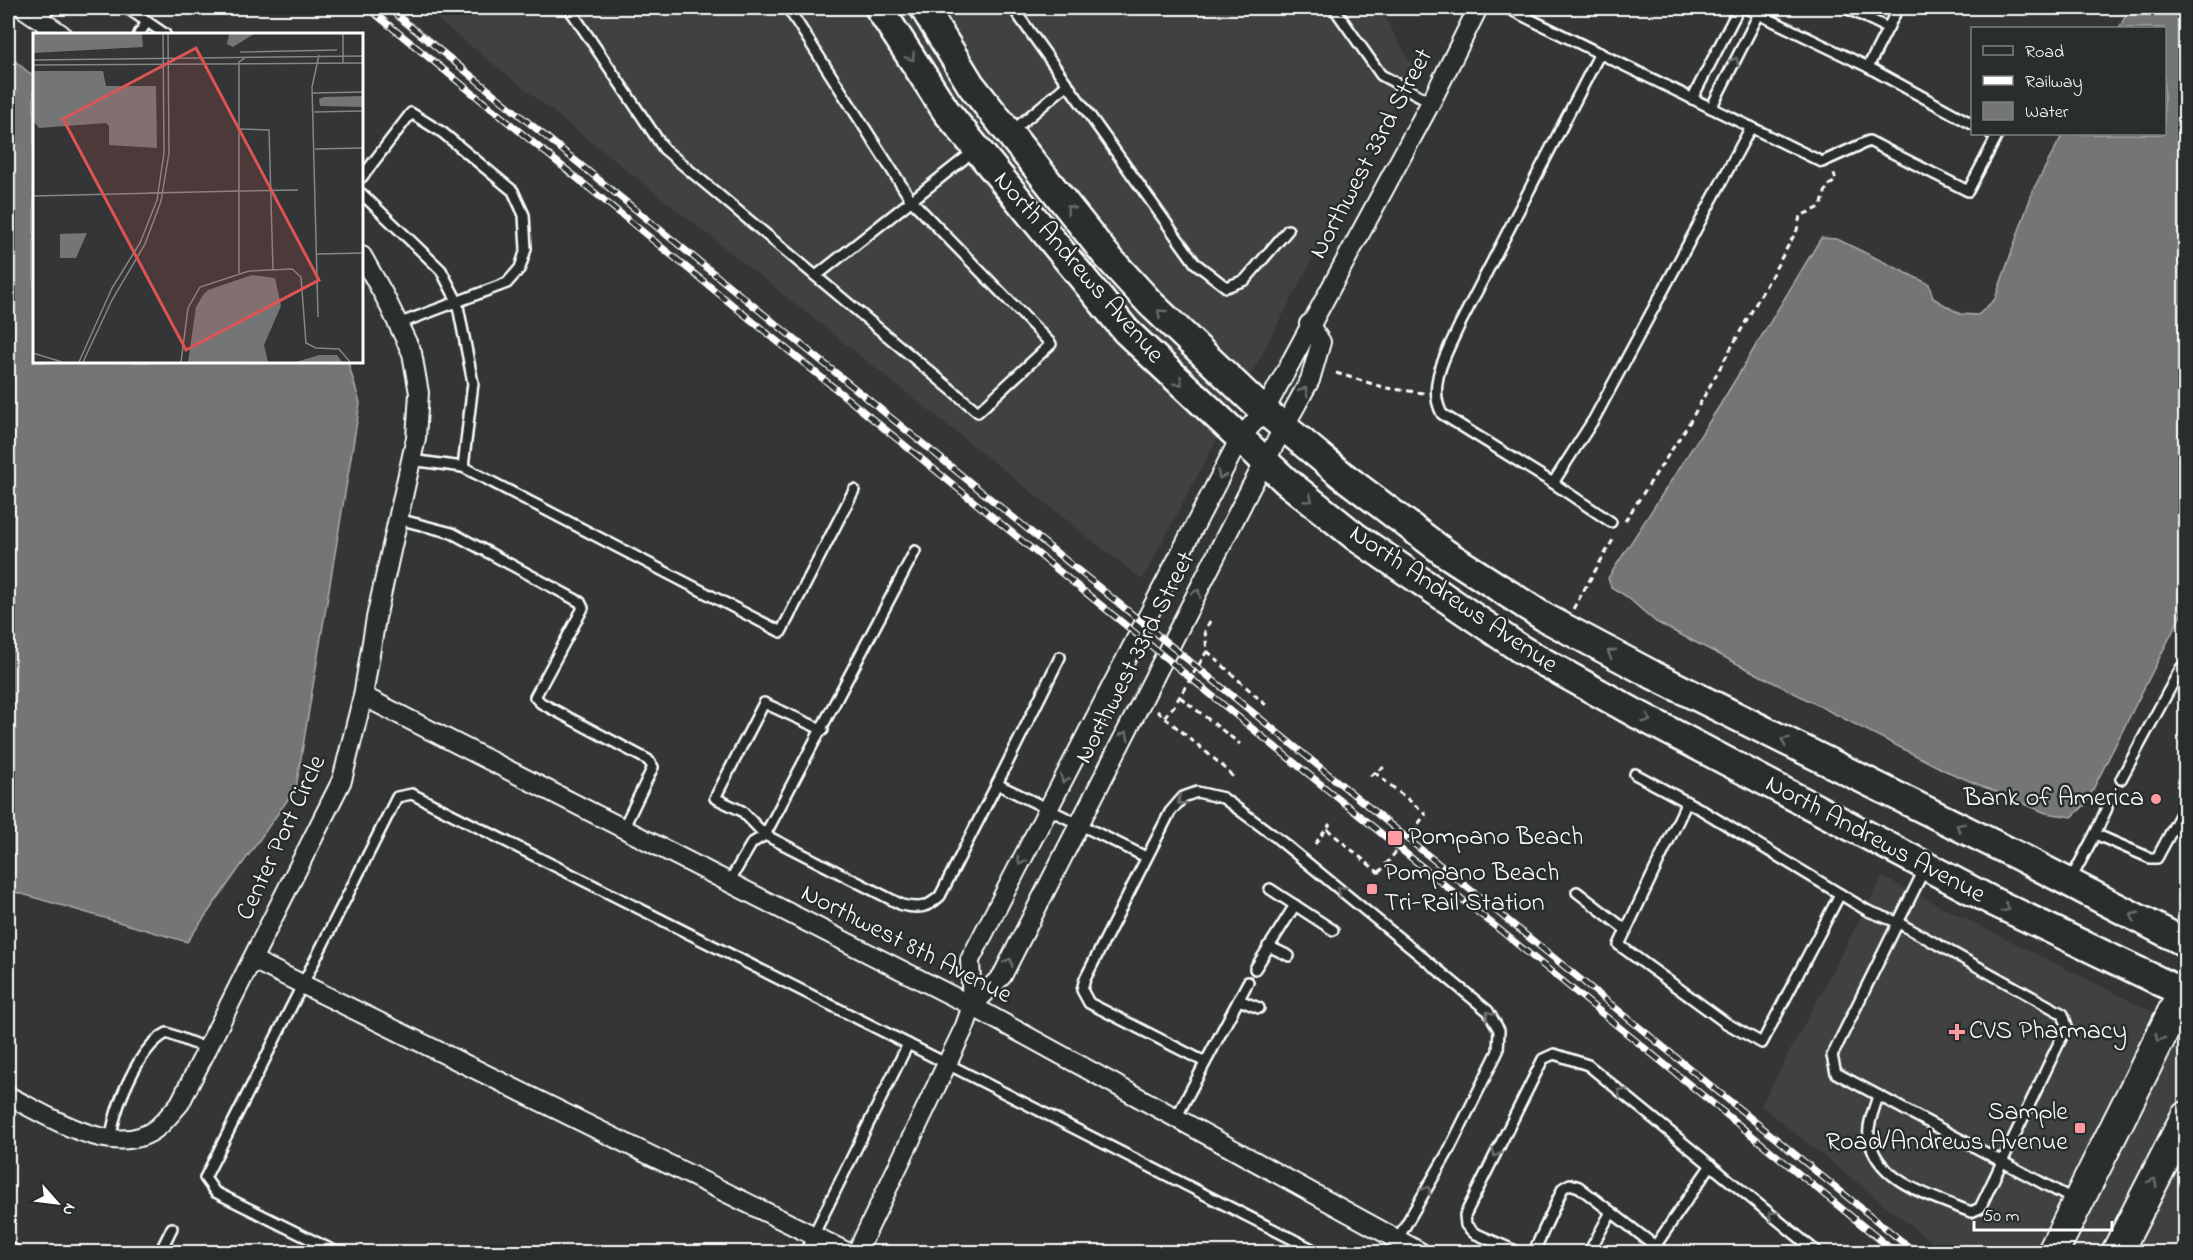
<svg xmlns="http://www.w3.org/2000/svg" width="2193" height="1260" font-family="'Indie Flower',sans-serif">
<style>
.built{fill:#404243}
.water{fill:#737576;stroke:#abacad;stroke-width:1.5}
.lines{fill:none;stroke-linecap:round;stroke-linejoin:round}
.lane-casing{stroke:#fff;stroke-width:14}
.street-casing{stroke:#fff;stroke-width:22}
.secondary-casing{stroke:#fff;stroke-width:32}
.primary-casing{stroke:#fff;stroke-width:34}
.path{stroke:#fff;stroke-width:3;stroke-dasharray:6 4.5;stroke-linecap:butt}
.lane{stroke:#2a2d2e;stroke-width:9}
.street{stroke:#2a2d2e;stroke-width:18}
.secondary{stroke:#2a2d2e;stroke-width:27}
.primary{stroke:#2a2d2e;stroke-width:30}
.rail-casing{stroke:#fff;stroke-width:7}
.rail{stroke:#2a2d2e;stroke-width:4.5;stroke-dasharray:14;stroke-linecap:butt}
.path-bridge{stroke:#fff;stroke-width:3;stroke-dasharray:6 4.5;stroke-linecap:butt}
.oneway{stroke:#6a6c6d}
.poi-dot{fill:#ff9aa2;stroke:#2a2d2e;stroke-width:2}
.labels{text-anchor:middle;dominant-baseline:central;stroke-width:5;stroke-linejoin:round;paint-order:stroke}
.street-label{font-size:26px;fill:#fff;stroke:#2a2d2e}
.poi-label{font-size:26px;fill:#fff;stroke:#2a2d2e;text-anchor:start}
.inset-road{fill:none;stroke:#858686;stroke-width:1.5}
.view{fill:#de5353;fill-opacity:0.15;stroke:#de5353;stroke-width:3}
.inset-edge{fill:none;stroke:#fff;stroke-width:3}
</style>
<rect width="100%" height="100%" fill="#333536"/>
<filter id="ink" filterUnits="userSpaceOnUse"><feTurbulence type="fractalNoise" baseFrequency=".0167" numOctaves="2"/><feDisplacementMap in="SourceGraphic" scale="12" xChannelSelector="R" yChannelSelector="G"/><feConvolveMatrix kernelMatrix="1 2 1 2 8 2 1 2 1" color-interpolation-filters="sRGB"/></filter>
<g filter="url(#ink)">
<g class="built">
<path d="M423 8H1379L1414 68 1142 580Z"/>
<path d="M1882 877 2185 1028V1252H1944L1761 1106Z"/>
</g>
<g class="water">
<path d="M2130 8H2185V607L2085 805 2072 817 2046 813 1946 771 1656 622 1626 596 1611 587 1608 578 1720 405 1821 238 1837 239 1929 284 1933 298 1960 314 1978 315 1995 299 2034 188 2063 134H2164V28H2119Z"/>
<path d="M8 55 34 77V362H348L360 403 296 788 187 942 8 890Z"/>
</g>
<g class="lines">
<defs>
<g id="lane">
<path d="M127 8 165 34"/>
<path d="M569 8 664 149 978 412 1051 344 911 200 788 8"/>
<path d="M1013 8 1195 263 1226 287 1245 280 1288 230"/>
<path d="M1334 8 1381 75 1431 102"/>
<path d="M1507 8 1822 162 1869 141 1968 191 1997 136 1991 134"/>
<path d="M1746 8 1868 67"/>
<path d="M1846 8 1888 28"/>
<path d="M1898 8 1868 67 1972 124"/>
<path d="M40 19 50 8"/>
<path d="M139 34 147 22"/>
<path d="M1600 53 1460 324C1448 351 1426 384 1442 414L1553 483 1594 419 1751 127"/>
<path d="M1692 99 1739 8"/>
<path d="M1711 108 1759 14"/>
<path d="M1011 132 1068 84"/>
<path d="M362 177 411 113 443 133 513 191 524 215 526 249 520 268 507 283 398 324"/>
<path d="M362 194 441 270 457 301 473 383 463 467 411 460"/>
<path d="M816 276 974 151"/>
<path d="M463 467 781 632 854 490"/>
<path d="M1553 483 1611 522"/>
<path d="M398 519 452 533 580 602 583 608 535 697 541 703 648 760 653 767 623 829"/>
<path d="M1060 657 997 784 1146 857"/>
<path d="M823 730 764 703 715 798 742 811 765 835 915 551"/>
<path d="M1635 774 1700 809 1868 911 1897 922 2063 1014 2067 1026 1980 1208 1971 1212C1935 1197 1875 1183 1869 1136 1867 1124 1875 1107 1878 1096"/>
<path d="M2121 779 2181 668 2186 666"/>
<path d="M1687 802 1619 945 1726 1023 1762 1043 1840 894"/>
<path d="M2095 834 2107 808"/>
<path d="M1925 868 1832 1056 1836 1073 2076 1201"/>
<path d="M2070 881 2095 834 2150 858H2157L2186 804"/>
<path d="M729 882 752 843 765 835 902 905C919 909 927 908 940 896L997 784"/>
<path d="M1270 889 1333 930"/>
<path d="M1577 892 1626 930"/>
<path d="M1268 946 1289 956"/>
<path d="M1255 969 1295 905"/>
<path d="M1239 1000 1259 1008"/>
<path d="M1205 1062 1089 1003 1082 990 1085 979 1170 812 1183 797 1197 792 1223 798 1277 838 1488 1011 1499 1030 1498 1051 1448 1152 1397 1240"/>
<path d="M1176 1118 1248 982"/>
<path d="M111 1139C114 1108 138 1047 167 1033L208 1049"/>
<path d="M160 1252 172 1228"/>
<path d="M336 1252 215 1192 205 1178 397 797 412 794 908 1044"/>
<path d="M805 1252 908 1044 1318 1252"/>
<path d="M1518 1252 1474 1233 1466 1225 1465 1215 1543 1059 1554 1054 1588 1065 1817 1252"/>
<path d="M1537 1252 1536 1247 1563 1188 1570 1184 1579 1187 1663 1252"/>
<path d="M1589 1252 1611 1212"/>
<path d="M1651 1252 1711 1165"/>
</g>
<g id="street">
<path d="M23 8 61 34"/>
<path d="M363 696 972 1006 1420 1252"/>
<path d="M253 960 847 1252"/>
<path d="M972 1006 1002 976 1251 487 1310 380 1321 342 1309 324"/>
<path d="M8 1096C47 1115 117 1162 158 1127 166 1120 173 1111 180 1103L342 780 363 696 376 618 416 438 419 393 412 353 385 297 362 256"/>
<path d="M8 1251 10 1252"/>
<path d="M857 1252 965 1026 972 1006 970 960 1240 438 1265 410 1431 102 1478 8"/>
</g>
<g id="secondary">
<path d="M879 8 946 111 1126 331 1286 481 1356 537 1522 650 1635 713 1994 902 2186 994"/>
<path d="M924 8 971 85 1106 255 1151 304 1255 403 1342 475 1445 553 1544 617 1653 675 2018 856 2186 943"/>
</g>
<g id="primary">
<path d="M2053 1252 2186 986"/>
<path d="M2117 1252 2186 1117"/>
</g>
</defs>
<use href="#lane" class="lane-casing"/>
<use href="#street" class="street-casing"/>
<use href="#secondary" class="secondary-casing"/>
<use href="#primary" class="primary-casing"/>
<g class="path">
<path d="M1336 373 1386 388 1424 393"/>
<path d="M1625 521 1688 425 1797 230 1800 216 1821 207 1827 186 1836 181 1833 170"/>
<path d="M1573 609 1614 538"/>
<path d="M1210 621 1205 631 1207 651 1269 708"/>
<path d="M1180 697 1240 744"/>
<path d="M1157 711 1224 767 1235 779"/>
<path d="M1164 717 1174 706 1207 651"/>
<path d="M1374 772 1426 814"/>
<path d="M1370 776 1386 766"/>
<path d="M1327 829 1379 873"/>
<path d="M1315 844 1330 824"/>
</g>
<use href="#lane" class="lane"/>
<use href="#street" class="street"/>
<use href="#secondary" class="secondary"/>
<use href="#primary" class="primary"/>
<defs>
<g id="rail">
<path d="M368 8 1895 1252"/>
<path d="M388 8 1915 1252"/>
</g>
</defs>
<use href="#rail" class="rail-casing"/>
<use href="#rail" class="rail"/>
<path class="path-bridge" d="M1379 873 1426 814"/>
</g>
<defs><path id="oneway-chevron" d="M-2-3.5L2.5 0L-2 3.5" fill="none" stroke-width="1.6" stroke-linecap="round" stroke-linejoin="round" transform="scale(1.5)"/></defs>
<g class="oneway">
<use href="#oneway-chevron" transform="translate(911 57) rotate(57)"/>
<use href="#oneway-chevron" transform="translate(1735 61) rotate(-63)"/>
<use href="#oneway-chevron" transform="translate(1070 209) rotate(-129)"/>
<use href="#oneway-chevron" transform="translate(1161 313) rotate(-136)"/>
<use href="#oneway-chevron" transform="translate(1179 382) rotate(44)"/>
<use href="#oneway-chevron" transform="translate(1304 391) rotate(-62)"/>
<use href="#oneway-chevron" transform="translate(1221 475) rotate(117)"/>
<use href="#oneway-chevron" transform="translate(1309 499) rotate(39)"/>
<use href="#oneway-chevron" transform="translate(1197 593) rotate(-63)"/>
<use href="#oneway-chevron" transform="translate(1611 653) rotate(-152)"/>
<use href="#oneway-chevron" transform="translate(1647 719) rotate(28)"/>
<use href="#oneway-chevron" transform="translate(1125 735) rotate(-63)"/>
<use href="#oneway-chevron" transform="translate(1785 741) rotate(-154)"/>
<use href="#oneway-chevron" transform="translate(1064 779) rotate(117)"/>
<use href="#oneway-chevron" transform="translate(1181 801) rotate(139)"/>
<use href="#oneway-chevron" transform="translate(1960 827) rotate(-154)"/>
<use href="#oneway-chevron" transform="translate(1021 861) rotate(117)"/>
<use href="#oneway-chevron" transform="translate(1341 890) rotate(-141)"/>
<use href="#oneway-chevron" transform="translate(2006 908) rotate(26)"/>
<use href="#oneway-chevron" transform="translate(2134 916) rotate(-152)"/>
<use href="#oneway-chevron" transform="translate(1009 962) rotate(-63)"/>
<use href="#oneway-chevron" transform="translate(1489 1015) rotate(-125)"/>
<use href="#oneway-chevron" transform="translate(2159 1038) rotate(117)"/>
<use href="#oneway-chevron" transform="translate(1621 1092) rotate(-141)"/>
<use href="#oneway-chevron" transform="translate(1496 1153) rotate(117)"/>
<use href="#oneway-chevron" transform="translate(2153 1182) rotate(-63)"/>
<use href="#oneway-chevron" transform="translate(1427 1190) rotate(-60)"/>
<use href="#oneway-chevron" transform="translate(1772 1215) rotate(-140)"/>
</g>
</g>
<g class="poi-dot">
<circle cx="2156" cy="799" r="6"/>
<rect x="1387" y="830" width="16" height="16" rx="3"/>
<rect x="1366" y="883" width="12" height="12" rx="3"/>
<path d="M1954 1023h6v6h6v6h-6v6h-6v-6h-6v-6h6z"/>
<rect x="2074" y="1122" width="12" height="12" rx="3"/>
</g>
<g class="labels">
<g class="street-label">
<text transform="translate(1372 154) rotate(-62)">Northwest 33rd Street</text>
<text transform="translate(1078 268) rotate(49)">North Andrews Avenue</text>
<text transform="translate(1453 600) rotate(34)">North Andrews Avenue</text>
<text transform="translate(1136 658) rotate(-63)">Northwest 33rd Street</text>
<text transform="translate(282 838) rotate(-65)">Center Port Circle</text>
<text transform="translate(1875 840) rotate(28)">North Andrews Avenue</text>
<text transform="translate(906 945) rotate(27)">Northwest 8th Avenue</text>
</g>
<g class="poi-label">
<text x="2144" y="799" text-anchor="end">Bank of America</text>
<text x="1408" y="838">Pompano Beach</text>
<text x="1384" y="874">Pompano Beach<tspan x="1384" dy="30">Tri-Rail Station</tspan></text>
<text x="1969" y="1032">CVS Pharmacy</text>
<text x="2068" y="1113" text-anchor="end">Sample<tspan x="2068" dy="30">Road/Andrews Avenue</tspan></text>
</g>
</g>
<g transform="translate(33 33)">
<rect width="330" height="330" fill="#333536"/>
<path d="M0 1H109L110 14 0 20ZM196 1H221L200 14 194 11ZM0 38H70L73 53H123L124 115 76 112V93L73 90 6 95 0 88ZM330 63V74L287 73 286 66 291 64ZM54 200 43 225H27V201ZM219 242 242 245 248 273 231 312 235 329H155L163 274 170 262 175 257ZM286 322H304L309 329H263Z" fill="#737576"/>
<path class="inset-road" d="M310 1V30M207 19 304 17M0 27 330 23M0 32 330 30M280 60 330 59M281 79 330 78M205 96 236 97 240 237M282 116 330 115M114 160 265 157M0 163 205 158M284 221 330 220M206 240V29L212 25M285 284 279 54 286 22M0 320 29 329M46 329 79 255 107 210 124 167 131 120 130 1M50 329 79 267 112 211 128 168 136 120 135 1M148 329 155 275 167 254 216 238 259 236 268 244 273 310 283 315 306 316 317 329"/>
<path class="view" d="M163 15 286 247 153 317 30 86Z"/>
<rect width="330" height="330" class="inset-edge"/>
</g>
<rect width="2193" height="1260" fill="none" stroke="#2a2d2e" stroke-width="30"/>
<rect x="15" y="15" width="2163" height="1230" fill="none" stroke="#fff" stroke-width="2" filter="url(#ink)"/>
<rect x="1971" y="27" width="195" height="108" fill="#2a2d2e" stroke="#7f8182" stroke-width="1.5"/>
<rect x="1983" y="46" width="30" height="9" fill="#2a2d2e" stroke="#7f8182" stroke-width="1.5"/>
<text x="2025" y="57" font-size="18" fill="#ffffff">Road</text>
<rect x="1983" y="76" width="30" height="9" fill="#ffffff" stroke="#7f8182" stroke-width="1.5"/>
<text x="2025" y="87" font-size="18" fill="#ffffff">Railway</text>
<rect x="1983" y="102" width="30" height="18" fill="#737576" stroke="#7f8182" stroke-width="1.5"/>
<text x="2025" y="117" font-size="18" fill="#ffffff">Water</text>
<g transform="translate(57 1203) rotate(118)" stroke="#2a2d2e" stroke-width="4.5" paint-order="stroke">
<path d="M0-4.5L10 22L0 15L-10 22Z" fill="#ffffff"/>
<text y="-9" font-size="16" font-weight="bold" text-anchor="middle" fill="#ffffff">N</text>
</g>
<path d="M1974 1221v9h138v-9" fill="none" stroke="#ffffff" stroke-width="3"/>
<text x="1983" y="1221" font-size="18" fill="#ffffff" stroke="#2a2d2e" stroke-width="4.5" paint-order="stroke">50 m</text>
</svg>
